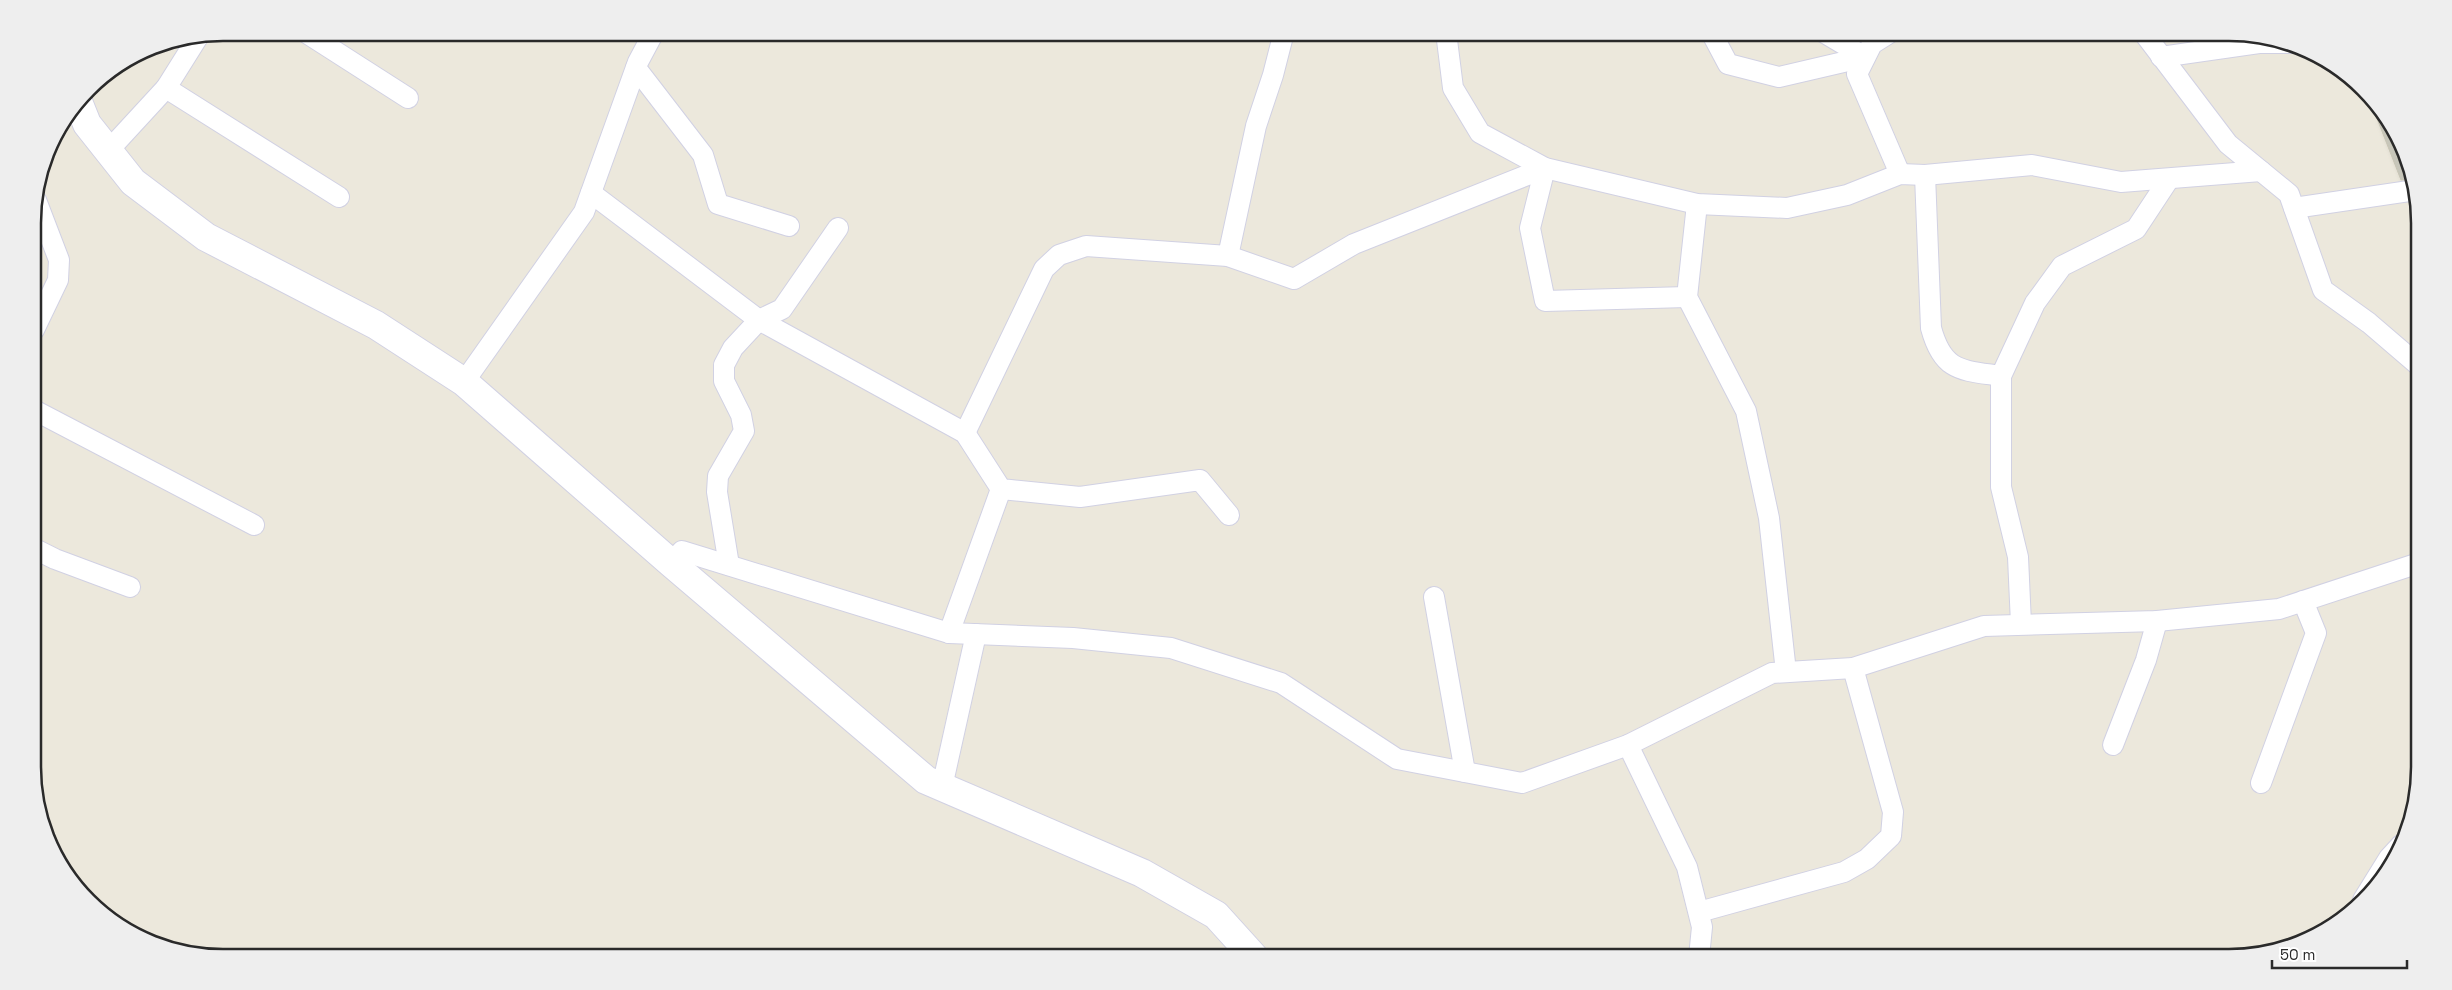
<svg xmlns="http://www.w3.org/2000/svg" width="2452" height="990" font-family="'Space Grotesk',sans-serif">
<style>
.building{fill:#c7c6ba;stroke:#c8c5b5;filter:url(#shadow)}
.lines{fill:none;stroke-linecap:round;stroke-linejoin:round}
.street-casing{stroke:#d1d1e3;stroke-width:22}
.secondary-casing{stroke:#d1d1e3;stroke-width:30}
.street{stroke:#fff;stroke-width:20}
.secondary{stroke:#fff;stroke-width:28}
.rim{fill:none;stroke:#2a2a2a;stroke-width:2.5}
</style>
<defs>
<filter id="shadow"><feDropShadow dx="4.5" dy="4.5" stdDeviation="2.5" flood-color="#0004"/></filter>
</defs>
<rect width="100%" height="100%" fill="#ece8dc"/>
<path class="building" d="M2383 112 2405 150 2413 178 2401 180 2376 116Z"/>
<g class="lines">
<defs>
<g id="street">
<path d="M305 32 408 98"/>
<path d="M1446 32 1453 88 1480 133 1545 168 1697 204 1787 208 1847 195 1900 174 1925 175 2032 165 2121 182 2261 171"/>
<path d="M1711 32 1728 64 1779 77 1865 57"/>
<path d="M1823 32 1865 57"/>
<path d="M1891 32 1872 44 1857 74 1900 174"/>
<path d="M2143 32 2228 144 2289 194 2323 290 2369 323 2418 365"/>
<path d="M2161 57 2259 43H2290"/>
<path d="M636 68 703 155 718 204 789 226"/>
<path d="M166 88 339 197"/>
<path d="M108 151 166 88 198 37"/>
<path d="M1925 175 1931 328C1943 372 1961 370 2001 376"/>
<path d="M591 193 759 320 965 433 1001 489 1080 497 1200 480 1229 515"/>
<path d="M1697 204 1687 297 1746 411 1769 518 1786 672"/>
<path d="M2294 208 2416 190"/>
<path d="M1228 256 1256 126 1273 75 1284 32"/>
<path d="M34 330 58 280 59 260 36 200"/>
<path d="M464 382 584 212 638 62 654 32"/>
<path d="M34 410 254 525"/>
<path d="M965 433 1044 269 1059 255 1086 246 1228 256 1294 279 1354 244 1545 168 1530 228 1545 301 1687 297"/>
<path d="M35 549 55 559 130 587"/>
<path d="M671 563 682 551 949 633 1073 638 1171 648 1281 683 1397 759 1522 783 1628 745 1772 673 1853 668 1984 626 2157 621 2279 609 2419 563"/>
<path d="M729 565 717 492 718 476 744 431 741 415 724 381V365L733 348 759 320 782 309 838 228"/>
<path d="M1434 597 1465 772"/>
<path d="M2021 624 2018 557 2001 487V376L2035 303 2062 266 2136 229 2169 179"/>
<path d="M949 633 1001 489"/>
<path d="M1628 745 1687 867 1702 927 1699 957"/>
<path d="M2113 745 2146 660 2157 621"/>
<path d="M2261 783 2316 633 2303 601"/>
<path d="M942 787 976 634"/>
<path d="M2363 900 2389 858 2401 845"/>
<path d="M1699 912 1844 872 1867 859 1891 836 1893 812 1853 668"/>
</g>
<path id="secondary" d="M79 104 87 124 133 182 206 237 376 325 464 382 671 563 926 780 1142 873 1216 915 1254 957"/>
</defs>
<use href="#street" class="street-casing"/>
<use href="#secondary" class="secondary-casing"/>
<use href="#street" class="street"/>
<use href="#secondary" class="secondary"/>
</g>
<path d="M0 0H2452V990H0ZM223 41H2229A182 182 0 0 1 2411 223V767A182 182 0 0 1 2229 949H223A182 182 0 0 1 41 767V223A182 182 0 0 1 223 41Z" fill="#eee" fill-rule="evenodd"/>
<path class="rim" d="M223 41H2229A182 182 0 0 1 2411 223V767A182 182 0 0 1 2229 949H223A182 182 0 0 1 41 767V223A182 182 0 0 1 223 41Z"/>
<path d="M2272 960v8h135v-8" fill="none" stroke="#2a2a2a" stroke-width="2.5"/>
<text x="2280" y="960" font-size="15" fill="#2a2a2a" stroke="#ffffff" stroke-width="4" paint-order="stroke">50 m</text>
</svg>
